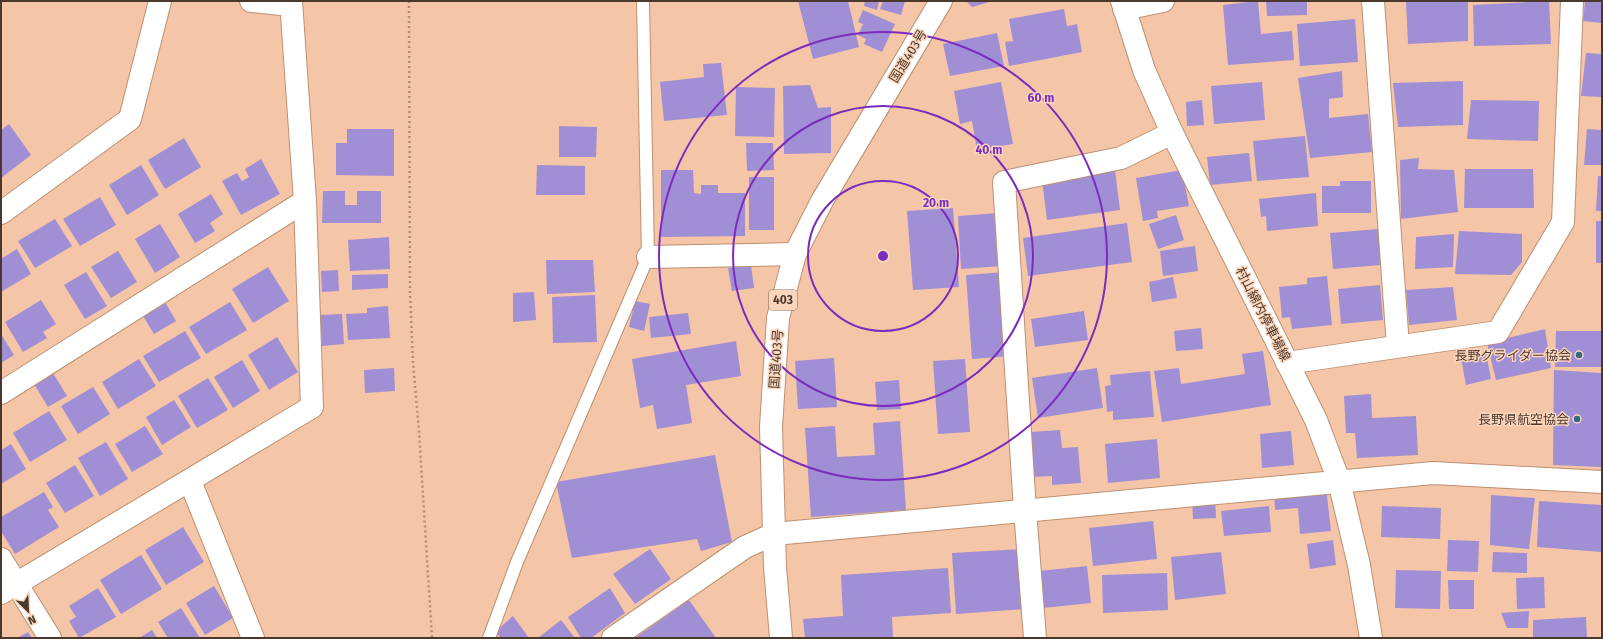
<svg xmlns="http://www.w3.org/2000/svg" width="1603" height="639" font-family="'Fira Sans','Noto Sans JP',sans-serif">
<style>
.building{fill:#a18fd5}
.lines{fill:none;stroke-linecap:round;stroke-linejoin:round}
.service-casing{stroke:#bc9072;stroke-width:14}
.minor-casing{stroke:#bc9072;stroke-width:24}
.tertiary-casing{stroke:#bc9072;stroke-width:24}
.secondary-casing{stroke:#bc9072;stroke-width:24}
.trunk-casing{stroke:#bc9072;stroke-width:24}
.path{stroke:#b18d76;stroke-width:2.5;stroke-dasharray:2 3;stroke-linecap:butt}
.service{stroke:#fff;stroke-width:12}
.minor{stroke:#fff;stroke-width:22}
.tertiary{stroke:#fff;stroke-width:22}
.secondary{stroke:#fff;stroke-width:22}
.trunk{stroke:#fff;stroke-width:22}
.ring{fill:none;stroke:#7b2cbf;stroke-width:2}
.poi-dot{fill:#346885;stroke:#fbd5bc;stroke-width:1.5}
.labels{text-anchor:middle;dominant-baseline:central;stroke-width:3;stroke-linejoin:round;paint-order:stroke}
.shield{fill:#fbd5bc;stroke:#806757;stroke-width:1}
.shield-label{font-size:12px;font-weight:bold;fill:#4b382c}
.street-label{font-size:13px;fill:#4b382c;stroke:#fbd5bc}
.poi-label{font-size:13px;fill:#4b382c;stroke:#fbd5bc;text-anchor:end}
.centre{fill:#7b2cbf;stroke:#fbd5bc;stroke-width:2}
.ring-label{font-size:12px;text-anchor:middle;font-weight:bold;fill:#7b2cbf;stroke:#fbd5bc;stroke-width:3;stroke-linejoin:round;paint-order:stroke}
</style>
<rect width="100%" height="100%" fill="#f4c5a6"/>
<g class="building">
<path d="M798 1H848L859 47 813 59Z"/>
<path d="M865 1H879L877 10 864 6Z"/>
<path d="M883 1H905L901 15 880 9Z"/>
<path d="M966 1H993L972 7Z"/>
<path d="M1258 1 1261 34 1292 31 1294 60 1228 65 1223 5Z"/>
<path d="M1266 1H1307V15L1267 16Z"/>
<path d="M1406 1H1468V41L1408 44Z"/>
<path d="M1549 1 1551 44 1474 46 1473 5Z"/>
<path d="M1585 1H1602V23L1583 21Z"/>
<path d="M1064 9 1067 26 1077 24 1082 52 1009 66 1005 42 1013 41 1009 19Z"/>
<path d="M863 10 895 24 882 52 864 44 866 39 858 35 863 24 858 22Z"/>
<path d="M1355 19 1358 62 1300 66 1297 24Z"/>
<path d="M997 33 1004 66 950 76 943 44Z"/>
<path d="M1586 53 1602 54V97L1581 96Z"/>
<path d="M721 63 727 115 664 121 660 82 704 77 703 64Z"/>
<path d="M1342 71 1343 97 1329 99V118L1368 114 1372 152 1310 158 1298 78Z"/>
<path d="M1463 81V125L1398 127 1393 83Z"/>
<path d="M1001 82 1013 144 977 150 972 121 960 124 954 91Z"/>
<path d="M1262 82 1265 120 1214 124 1211 86Z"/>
<path d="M810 85 818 108 831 107V153L784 154 783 86Z"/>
<path d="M736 87 775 88 774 137 735 136Z"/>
<path d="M1202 100 1204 125 1187 126 1186 102Z"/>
<path d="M1471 100 1539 101 1538 141 1467 139Z"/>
<path d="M9 124 31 155 1 178V130Z"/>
<path d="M559 126 597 127 596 157H559Z"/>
<path d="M347 129H394V176L336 175V143H347Z"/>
<path d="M1587 129 1602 130V165H1584Z"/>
<path d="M1305 136 1309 177 1257 181 1253 141Z"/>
<path d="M184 138 201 167 165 189 148 160Z"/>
<path d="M746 143H773L774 170 747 171Z"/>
<path d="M1249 153 1252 181 1210 185 1207 157Z"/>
<path d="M1419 158 1418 169 1454 170 1458 212 1401 219 1400 160Z"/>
<path d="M261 159 280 194 241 215 222 181 237 173 242 181 249 177 245 169Z"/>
<path d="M141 165 159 195 127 215 109 185Z"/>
<path d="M537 165 585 166V195H536Z"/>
<path d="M1465 169H1533L1534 208H1464Z"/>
<path d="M661 170H693L694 193 701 194V185H718V193H745V236L661 237Z"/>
<path d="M1115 170 1120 210 1047 220 1042 180Z"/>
<path d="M1182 170 1189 206 1157 211 1158 218 1143 221 1136 178Z"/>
<path d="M1598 176H1602V211H1596Z"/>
<rect x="749" y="177" width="25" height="53"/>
<path d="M1340 181H1371V213H1322V186H1340Z"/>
<path d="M323 191H345V205H357V191H381V223H322Z"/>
<path d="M1316 193 1318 226 1267 231 1266 216 1261 217 1259 199Z"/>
<path d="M211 194 223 214 210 223 215 231 195 243 178 214Z"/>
<path d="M100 197 116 225 80 246 63 219Z"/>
<path d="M953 208 959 287 913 290 907 211Z"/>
<path d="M1000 213 1003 266 961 269 958 216Z"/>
<path d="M1176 215 1184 240 1158 249 1149 224Z"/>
<path d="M55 219 72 246 35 268 18 241Z"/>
<rect x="1596" y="221" width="6" height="42"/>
<path d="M1127 223 1132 262 1028 276 1023 238Z"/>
<path d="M160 224 180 257 155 273 135 239Z"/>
<path d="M1378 229 1381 265 1333 269 1330 233Z"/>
<path d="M1459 231 1522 234V262L1511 275 1455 274Z"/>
<path d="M1454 234 1453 267 1415 269 1416 237Z"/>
<path d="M389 237 390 269 350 271 348 240Z"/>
<path d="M1195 246 1198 271 1163 276 1160 251Z"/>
<path d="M17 249 31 274 1 292V259Z"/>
<path d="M118 251 137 282 111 298 91 267Z"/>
<path d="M546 260H593L595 292 547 294Z"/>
<path d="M751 265 754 288 732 291 728 268Z"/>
<path d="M268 267 289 301 253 323 232 289Z"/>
<path d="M338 270 339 291 322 292 321 271Z"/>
<path d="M86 272 107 306 85 319 64 285Z"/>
<path d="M1005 272 1010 356 972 359 966 275Z"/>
<path d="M388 274V288L352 290V275Z"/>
<path d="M1327 276 1332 325 1292 329 1290 317 1282 318 1279 287 1307 284V278Z"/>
<path d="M1173 277 1177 298 1152 302 1149 282Z"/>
<path d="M1380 285 1383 320 1341 324 1338 289Z"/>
<path d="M1453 287 1457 320 1409 325 1406 290Z"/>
<path d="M534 292 536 320 513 322V293Z"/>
<path d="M595 295 597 342 553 343 552 297Z"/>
<path d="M41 300 56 324 43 332 47 338 23 352 5 322Z"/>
<path d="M635 301 650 304 644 331 629 327Z"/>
<path d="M165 302 176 321 154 334 143 316Z"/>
<path d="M230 302 247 330 206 354 189 327Z"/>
<path d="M388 306 390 338 348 340 346 314 367 313V308Z"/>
<path d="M1084 311 1088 340 1035 347 1031 319Z"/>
<path d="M688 313 691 334 651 338 649 317Z"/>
<path d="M342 314 344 344 322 346 320 315Z"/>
<path d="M1201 328 1203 349 1176 351 1174 331Z"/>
<path d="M1545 329 1551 368 1496 380 1487 343Z"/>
<path d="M185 331 201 358 159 382 143 356Z"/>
<path d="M1556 331H1602L1601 367H1555Z"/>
<path d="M1 334 14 355 1 363Z"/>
<path d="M277 337 298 372 269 390 248 355Z"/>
<path d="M736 341 741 376 686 385 692 423 657 429 653 405 640 408 632 359Z"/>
<path d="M1263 351 1271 405 1162 422 1154 371 1179 368 1181 384 1245 374 1242 354Z"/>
<path d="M1486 353 1491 379 1466 385 1461 358Z"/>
<path d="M834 358 837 407 798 409 795 361Z"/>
<path d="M139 359 156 386 118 409 102 382Z"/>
<path d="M965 359 970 432 938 434 933 361Z"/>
<path d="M242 360 260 391 233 408 214 377Z"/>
<path d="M394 368 395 391 365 393 364 370Z"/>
<path d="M1097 368 1103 408 1038 418 1032 378Z"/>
<path d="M1554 370 1601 373V467L1553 465Z"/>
<path d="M1150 371 1154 417 1113 420V411L1107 412 1105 386 1111 385 1110 375Z"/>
<path d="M53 373 67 396 48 407 34 384Z"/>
<path d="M208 378 228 410 197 428 178 396Z"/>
<path d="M899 380 901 409 877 410 875 382Z"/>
<path d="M93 387 110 414 78 434 61 406Z"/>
<path d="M1371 394 1372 418 1416 416 1418 455 1357 458 1355 433H1346L1344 396Z"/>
<path d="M174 400 191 427 162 445 146 417Z"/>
<path d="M49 411 67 440 30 462 13 433Z"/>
<path d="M900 421 906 510 811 517 805 428 835 426 837 457 875 455 873 423Z"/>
<path d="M145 426 163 454 132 472 115 444Z"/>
<path d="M1060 430 1062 448 1078 447 1081 483 1052 485V476L1033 477 1030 432Z"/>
<path d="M1291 431 1294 465 1262 468 1260 434Z"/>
<path d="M1157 439 1160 478 1108 483 1105 444Z"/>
<path d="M106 442 128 479 100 496 78 458Z"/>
<path d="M11 444 26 469 1 484V450Z"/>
<path d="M715 455 732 542 701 551 697 539 572 558 556 482Z"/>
<path d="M75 465 94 496 65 513 46 483Z"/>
<path d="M1326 487 1331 531 1300 534 1298 508 1275 510 1274 492Z"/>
<path d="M44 492 53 507 48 510 59 527 15 554 1 531V517Z"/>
<path d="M1491 495 1535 498 1529 549 1490 545Z"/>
<path d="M1215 498 1216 518 1193 519 1192 500Z"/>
<path d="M1539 501 1602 505V552L1537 547Z"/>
<path d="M1269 506 1271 532 1224 536 1221 511Z"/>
<path d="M1382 506 1441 508 1440 539 1381 537Z"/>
<path d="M1153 521 1157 559 1093 566 1089 528Z"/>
<path d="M183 527 204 562 166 585 145 550Z"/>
<path d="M1333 540 1336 565 1310 569 1307 544Z"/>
<path d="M1448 540 1479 541 1478 572 1447 571Z"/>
<path d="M650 549 671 579 635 604 613 574Z"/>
<path d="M1022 549 1026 609 956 614 952 553Z"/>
<path d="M1221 552 1226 594 1175 600 1171 557Z"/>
<path d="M1493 552 1527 553V573L1492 572Z"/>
<path d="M141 555 162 589 121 614 100 580Z"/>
<path d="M1087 566 1091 603 1043 608 1039 571Z"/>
<path d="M948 568 951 613 892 617 893 638H805L803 619 843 616 841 575Z"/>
<path d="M1396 570 1441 571 1440 609 1395 608Z"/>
<path d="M1167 573 1168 610 1103 613 1102 575Z"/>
<path d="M1544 577 1545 608 1517 609 1516 578Z"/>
<path d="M1448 580H1474V609H1449Z"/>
<path d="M214 586 233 618 205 635 186 603Z"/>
<path d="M98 588 116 617 79 638 69 621 76 617 69 606Z"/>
<path d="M610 588 625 613 591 638H581L568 617Z"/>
<path d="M689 600 716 638H635Z"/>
<path d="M181 608 200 638H168L158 622Z"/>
<path d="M1529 611 1528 628H1507L1501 613Z"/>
<path d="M513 616 529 638H501L495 632Z"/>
<path d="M1586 617 1587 638H1533V620Z"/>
<path d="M561 620 575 638H538Z"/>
<path d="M152 630 157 638H139Z"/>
<path d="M28 632 32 638H17Z"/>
</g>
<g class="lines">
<defs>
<path id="service" d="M489 638 517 562 648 257 643 1"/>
<g id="minor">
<path d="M1373 1 1398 346"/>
<path d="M1124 9 1163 1"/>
<path d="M1 213 130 119 160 1"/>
<path d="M648 257 795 254"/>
<path d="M1287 363 1498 332 1563 222 1572 1"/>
<path d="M1 393 305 201"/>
<path d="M190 481 253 638"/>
<path d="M1 593 312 407 305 201 291 1"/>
<path d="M613 638 745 547 774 534 1433 473 1602 482"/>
<path d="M1035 638 1025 510 1004 182 1121 158 1172 133"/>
</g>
<g id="tertiary">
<path d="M251 1 291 5"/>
<path d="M1 559 50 638"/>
</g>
<path id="secondary" d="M1122 1 1144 70 1172 133 1316 420 1339 481 1359 565 1371 638"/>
<path id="trunk" d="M781 638 775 567 771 427 778 318 795 254 822 201 941 1"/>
</defs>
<use href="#service" class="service-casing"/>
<use href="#minor" class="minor-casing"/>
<use href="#tertiary" class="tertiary-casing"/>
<use href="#secondary" class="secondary-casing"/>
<use href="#trunk" class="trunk-casing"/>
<path class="path" d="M409 1 410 292 413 362 419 431 432 638"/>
<use href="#service" class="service"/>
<use href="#minor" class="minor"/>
<use href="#tertiary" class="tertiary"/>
<use href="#secondary" class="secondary"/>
<use href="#trunk" class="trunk"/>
</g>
<g class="ring">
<circle cx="883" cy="256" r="75"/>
<circle cx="883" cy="256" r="150"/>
<circle cx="883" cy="256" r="224"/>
</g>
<g class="poi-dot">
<circle cx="1579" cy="355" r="4"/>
<circle cx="1577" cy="419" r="4"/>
</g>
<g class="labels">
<rect class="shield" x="769" y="290" width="28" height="20" rx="3"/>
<g class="shield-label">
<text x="783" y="300">403</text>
</g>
<g class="street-label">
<text transform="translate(908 56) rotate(-59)">国道403号</text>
<text transform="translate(1263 314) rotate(63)">村山綿内停車場線</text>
<text transform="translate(776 359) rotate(-86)">国道403号</text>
</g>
<g class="poi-label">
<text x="1571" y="355">長野グライダー協会</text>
<text x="1569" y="419">長野県航空協会</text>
</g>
</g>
<circle cx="883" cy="256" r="6" class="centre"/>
<g class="ring-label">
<text x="1041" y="102">60 m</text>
<text x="989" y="154">40 m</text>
<text x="936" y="207">20 m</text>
</g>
<rect width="1603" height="639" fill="none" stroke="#4b382c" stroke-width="4"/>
<g transform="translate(28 611) rotate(156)" stroke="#fbd5bc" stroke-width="3" paint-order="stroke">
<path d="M0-3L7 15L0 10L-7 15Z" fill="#4b382c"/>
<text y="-6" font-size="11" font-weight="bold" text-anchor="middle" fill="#4b382c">N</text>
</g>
</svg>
